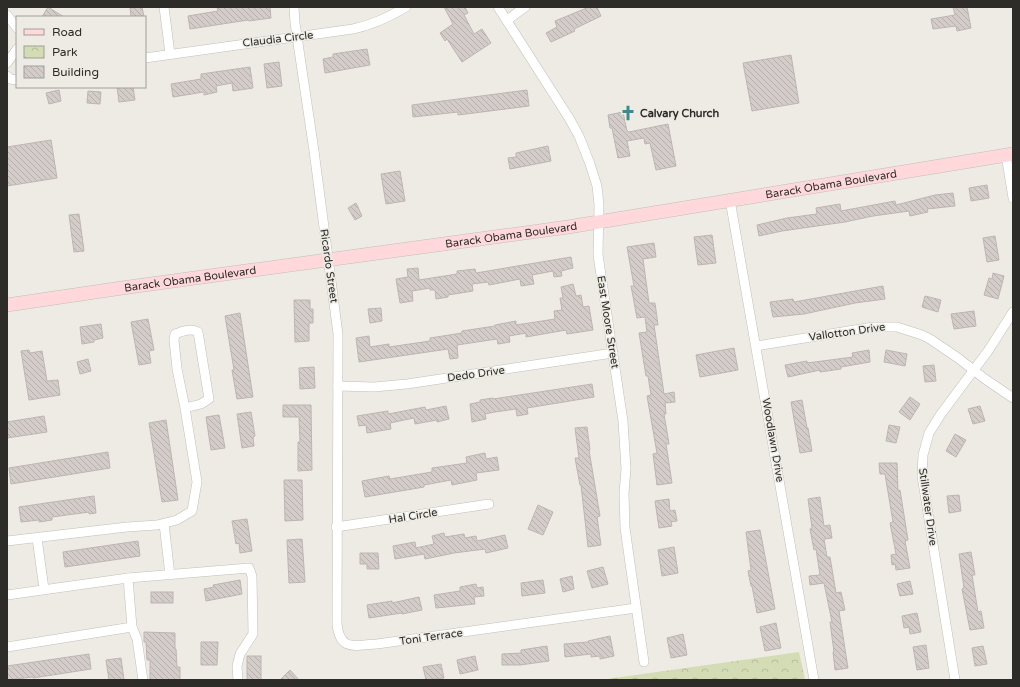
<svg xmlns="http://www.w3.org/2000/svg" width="1020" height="687" font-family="'Varela Round',sans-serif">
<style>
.park{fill:url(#park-crowns)}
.building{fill:url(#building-back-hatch);stroke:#bdb5b2}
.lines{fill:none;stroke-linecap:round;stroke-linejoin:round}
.minor-casing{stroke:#c1bfb8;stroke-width:10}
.secondary-casing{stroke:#c1bfb8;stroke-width:14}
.minor{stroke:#fff;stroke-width:9}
.secondary{stroke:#ffd8dc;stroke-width:13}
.labels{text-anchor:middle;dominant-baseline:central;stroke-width:3;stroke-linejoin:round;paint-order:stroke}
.street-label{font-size:11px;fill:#2d2c29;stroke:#edebe4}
.poi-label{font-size:11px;font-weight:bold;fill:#2d2c29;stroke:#edebe4;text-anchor:start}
</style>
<defs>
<pattern id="park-crowns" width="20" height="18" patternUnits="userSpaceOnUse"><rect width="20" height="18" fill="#d3dcb4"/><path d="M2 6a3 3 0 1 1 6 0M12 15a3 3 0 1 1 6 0" fill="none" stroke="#b5bd9b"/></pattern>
<pattern id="building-back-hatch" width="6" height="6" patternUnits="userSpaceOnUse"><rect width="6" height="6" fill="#d4ccc9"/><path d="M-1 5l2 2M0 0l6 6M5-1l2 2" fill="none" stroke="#b6afad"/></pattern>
</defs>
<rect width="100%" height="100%" fill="#edebe4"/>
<path class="park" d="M799 652 805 680H600Z"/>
<g class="building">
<path d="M48 7 64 17H42Z"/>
<path d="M142 7 144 17H131L130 8Z"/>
<path d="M217 7H270L271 18 249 21 248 20 190 29 188 16 218 11Z"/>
<path d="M444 7H465L468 13 464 15 474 34 482 29 491 43 462 62 447 39 445 41 440 33 453 24Z"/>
<path d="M589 7H597L601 16 574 29 575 31 551 42 546 33 557 27 555 21Z"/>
<path d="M953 7H967L971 28 957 31 956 26 933 29 931 19 955 15Z"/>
<path d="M367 49 370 65 325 73 323 59 333 57V54Z"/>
<path d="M791 55 799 103 752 111 743 63Z"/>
<path d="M279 62 282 86 267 88 264 64Z"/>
<path d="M250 67 253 88 233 91 232 83 216 86 217 92 204 95V92L173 97 171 84 201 79V74Z"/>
<path d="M117 87H133L135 100 119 102Z"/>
<path d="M59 90 61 101 49 104 46 93Z"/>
<path d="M527 90 529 106 458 115V112L413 117 412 105Z"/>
<path d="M88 91 101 92 100 104 87 103Z"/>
<path d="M623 112 627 131 629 132 668 124 676 166 656 170 650 143 645 144 644 138 627 141 630 156 618 158 612 128H610L608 115Z"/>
<path d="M51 140 57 178 7 186V147Z"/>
<path d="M548 146 551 161 510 169 508 158 516 157V153Z"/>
<path d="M400 171 405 201 386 204 381 174Z"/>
<path d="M987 185 989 198 971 201 969 188Z"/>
<path d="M953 193 955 206 927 209 928 212 910 216 909 211 873 216 845 222 782 231 759 236 757 225 787 218 817 214 816 208 840 204 841 211 895 201 896 205 935 195Z"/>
<path d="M356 203 362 216 355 220 348 208Z"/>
<path d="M79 214 84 251 74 252 69 215Z"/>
<path d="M712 235 716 263 698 265 694 237Z"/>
<path d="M995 236 999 260 987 262 983 238Z"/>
<path d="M654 243 656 257 643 259 649 303H655L658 325H654L664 394 674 392 675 402 665 403 666 414H664L669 444H666L672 483 657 485 653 454 657 453 647 396 651 395 648 376H646L639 333 647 332 645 317 637 318 631 286H634L627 247Z"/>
<path d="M571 257 573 268 561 271 562 276 554 277 553 271 532 275 534 284 521 286 520 279 489 285 488 282 472 284 473 291 448 295V297L436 299 435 290H430V288L412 291 413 301 400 303 396 279 408 277 407 269 418 268 419 280 457 274V271L475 269 476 273Z"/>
<path d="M993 273 1004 276 998 299 984 295 989 278 992 279Z"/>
<path d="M573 284 576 296 581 295 583 307 589 306 593 330 567 334 566 330 526 337V333L509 336 510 342 498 344 497 339 457 345 458 358 450 359 448 349 359 362 356 338 369 336 370 347 389 344V347L430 341V338L462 333V331L495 326V325L516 321V325L555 319 554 311 562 310 560 298H563L561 287Z"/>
<path d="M883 286 885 299 855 303 804 314 773 317 770 302 793 299 794 302Z"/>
<path d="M925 296 941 300 938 312 922 307Z"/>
<path d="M294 300H310V309H313V323H309V341L295 342Z"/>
<path d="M381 308 382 321 370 323 368 309Z"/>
<path d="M974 311 976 326 954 329 951 314Z"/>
<path d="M240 313 253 397 237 399 232 370H234L225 316Z"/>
<path d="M148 319 154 350 149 351 151 363 139 365 131 322Z"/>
<path d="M101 324 103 338 94 340V342L82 344 80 327Z"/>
<path d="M734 348 738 370 700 377 696 355Z"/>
<path d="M29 350 30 353 42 351 47 381 58 380 60 395 29 400 21 351Z"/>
<path d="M869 350 870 362 841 367V369L820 372V370L788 377 785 365 807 361V363L853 357 852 353Z"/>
<path d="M886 350 907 354 905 366 884 362Z"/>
<path d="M88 359 91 371 80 374 77 362Z"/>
<path d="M934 365 936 381 925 382 923 366Z"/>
<path d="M314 367 315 388 300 389 299 368Z"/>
<path d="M592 384 594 397 527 408 528 414 517 416 516 409 495 412 485 414 486 419 472 422 470 404 480 402V400L493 398V399Z"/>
<path d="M910 397 920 404 910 420 899 412Z"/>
<path d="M802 400 807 428H808L812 451 800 453 791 402Z"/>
<path d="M283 405H311L312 470 298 471V442H300L299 417H283Z"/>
<path d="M446 406 449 419 437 422V420L415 424 414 418 390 423 391 429 367 433 366 425 359 426 357 416 388 411V414L425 407 426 410Z"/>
<path d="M980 406 985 421 973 424 968 409Z"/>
<path d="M251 412 255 436 253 437 254 446 242 448 237 414Z"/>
<path d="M219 415 225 448 211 450 206 417Z"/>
<path d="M44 416 47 432 7 438V422Z"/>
<path d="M166 420 178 500 162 502 149 423Z"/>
<path d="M889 425 900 427 896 443 886 441Z"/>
<path d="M587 427 590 450H589L600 516 597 517 601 545 588 547 581 485H580L575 458H579L575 428Z"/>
<path d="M955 434 966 440 956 457 946 451Z"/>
<path d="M108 452 110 468 11 484 9 468Z"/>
<path d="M485 453 486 459 497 457 499 470 476 473 477 480 452 485 451 480 424 485V487L365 497 362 481 389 476 390 479 432 472V468L467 463 466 457Z"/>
<path d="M879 463H897L898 491 900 490 908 540 905 541 910 568 896 570 895 564 892 565 891 555 896 554 890 523 893 522 885 474H880Z"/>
<path d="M284 480H302L303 520 285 521Z"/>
<path d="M959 495 961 511 949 513 947 496Z"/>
<path d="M94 496 96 513 89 514V512L52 517V520L39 522V520L21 522 19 507Z"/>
<path d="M820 497 824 526 830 525 832 538 824 539 827 557H830L836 593 841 592 845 610 839 611 848 668 835 670 833 652H834L830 622H832L824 583 810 585 809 576 820 575 816 549 814 550 810 529 812 528 808 499Z"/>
<path d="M669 499 670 511 675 510 677 521 671 522 672 526 659 528 655 501Z"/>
<path d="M538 505 553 512 543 535 528 529Z"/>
<path d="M247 519 252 551 240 553 239 543 236 544 232 521Z"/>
<path d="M760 530 775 609 757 613 752 586H751L748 571 751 570 746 532Z"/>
<path d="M444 533 445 537 464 534 465 538 476 536 477 541 505 535 508 548 486 553 485 549 454 553 425 559 424 554 395 559 393 546 415 542 416 548 434 544 432 536Z"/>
<path d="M302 539 305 582 289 583 287 540Z"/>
<path d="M138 541 140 556 65 567 63 552Z"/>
<path d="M674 547 678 573 662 576 658 550Z"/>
<path d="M971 552 975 575H972L978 612 981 611 984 628 970 630 962 589 964 588 959 554Z"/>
<path d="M360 553H378L379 569H367V564H360Z"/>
<path d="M603 567 608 584 592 588 587 571Z"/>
<path d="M572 576 574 589 563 592 560 579Z"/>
<path d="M240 580 242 594 206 601 204 589 214 587 213 585Z"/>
<path d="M543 580 545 593 522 596 521 583Z"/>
<path d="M910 581 913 594 900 596 897 584Z"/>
<path d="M476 584 477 588 483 587 484 596 474 597 475 604 436 608 434 595 460 591V587Z"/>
<rect x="151" y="592" width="22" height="11"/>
<path d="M419 597 422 610 402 614V613L369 618 367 605 392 601V603Z"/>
<path d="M917 613 921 632 910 634 909 627 904 628 902 616Z"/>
<path d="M776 623 781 648 765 651 760 627Z"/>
<path d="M144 632 175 633V649H176L177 667H180V680H150V660H147L146 642H144Z"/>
<path d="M683 634 687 655 671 658 667 638Z"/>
<path d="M610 636 614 656 600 659V656L591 657V654L565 657 564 644 588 642V641Z"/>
<path d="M201 642H218L217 665H201Z"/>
<path d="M926 645 929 668 917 670 913 647Z"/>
<path d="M547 646 549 661 520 665H502V654L521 653V650Z"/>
<path d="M983 646 987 664 975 666 972 648Z"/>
<path d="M89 654 91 669 33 678V677L7 680V666Z"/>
<rect x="247" y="656" width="14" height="24"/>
<path d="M475 656 478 670 460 674 457 660Z"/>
<path d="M121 658 124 680H109L106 660Z"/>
<path d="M441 664 444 678 426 680 423 667Z"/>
<path d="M290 670 299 680H280Z"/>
</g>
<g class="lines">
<defs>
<g id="minor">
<path d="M164 7 170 54"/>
<path d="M294 7 295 23 314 151 338 334 337 624C340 652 355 645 377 644L636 608"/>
<path d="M498 7 569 118 579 136 590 164 597 186 599 205 598 255 623 421 626 469 624 493 625 528 644 662"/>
<path d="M7 15 17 28"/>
<path d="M507 20 525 7"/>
<path d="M145 58 353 29C373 25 389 17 406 7"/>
<path d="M7 63 17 49"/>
<path d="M7 76 10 79 17 80"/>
<path d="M1006 155 1013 198"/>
<path d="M730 200 814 680"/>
<path d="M756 346 873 327H897L922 335 930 339 958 358 985 379 1013 398"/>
<path d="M338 386 374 387 407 384 613 353"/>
<path d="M164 524 170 575"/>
<path d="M336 527 489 504"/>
<path d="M37 538 44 589"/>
<path d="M7 541 127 527 157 525 177 520 192 511 197 482 185 408 177 369 174 340 175 334C183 331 191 328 198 332L209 399 201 404 185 408"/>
<path d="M7 595 128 578"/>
<path d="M132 627 137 639 143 680"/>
<path d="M7 647 132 627 128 578 249 568 252 576 253 634 240 654 237 666 238 680"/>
<path d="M955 680 922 476 923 455 929 433 941 414 988 351 1013 312"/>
</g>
<g id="secondary">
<path id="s1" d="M7 305 122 288 568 227 1013 154"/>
</g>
</defs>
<use href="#minor" class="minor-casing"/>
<use href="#secondary" class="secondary-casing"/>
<use href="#minor" class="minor"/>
<use href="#secondary" class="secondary"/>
</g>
<defs>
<symbol id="church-bare" viewBox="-9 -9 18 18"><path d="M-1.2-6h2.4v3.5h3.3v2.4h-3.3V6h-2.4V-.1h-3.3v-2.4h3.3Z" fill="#40888d" stroke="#edebe4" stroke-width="2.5" paint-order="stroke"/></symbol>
</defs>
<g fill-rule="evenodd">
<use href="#church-bare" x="617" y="102" width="22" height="22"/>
</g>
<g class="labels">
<g class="street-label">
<text transform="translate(278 39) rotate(-7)">Claudia Circle</text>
<text stroke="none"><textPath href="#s1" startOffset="833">Barack Obama Boulevard</textPath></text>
<text stroke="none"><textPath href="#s1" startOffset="509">Barack Obama Boulevard</textPath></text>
<text transform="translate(329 266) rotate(82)">Ricardo Street</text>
<text stroke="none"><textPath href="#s1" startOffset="185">Barack Obama Boulevard</textPath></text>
<text transform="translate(608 322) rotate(81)">East Moore Street</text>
<text transform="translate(847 332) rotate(-8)">Vallotton Drive</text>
<text transform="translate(476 374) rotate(-8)">Dedo Drive</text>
<text transform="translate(773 440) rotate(80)">Woodlawn Drive</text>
<text transform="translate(928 507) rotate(82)">Stillwater Drive</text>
<text transform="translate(413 516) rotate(-9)">Hal Circle</text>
<text transform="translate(431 637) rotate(-8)">Toni Terrace</text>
</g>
<g class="poi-label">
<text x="640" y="113">Calvary Church</text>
</g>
</g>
<rect width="1020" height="687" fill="none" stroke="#2d2c29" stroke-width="16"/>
<rect x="16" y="16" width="130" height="72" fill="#edebe4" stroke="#a09f99"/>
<rect x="24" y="29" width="20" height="6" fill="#ffd8dc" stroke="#a09f99"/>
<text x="52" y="36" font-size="12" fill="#2d2c29">Road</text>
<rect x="24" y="46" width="20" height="12" fill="url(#park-crowns)" stroke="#a09f99"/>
<text x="52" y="56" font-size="12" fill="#2d2c29">Park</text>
<rect x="24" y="66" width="20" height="12" fill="url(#building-back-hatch)" stroke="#a09f99"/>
<text x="52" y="76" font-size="12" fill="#2d2c29">Building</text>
</svg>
